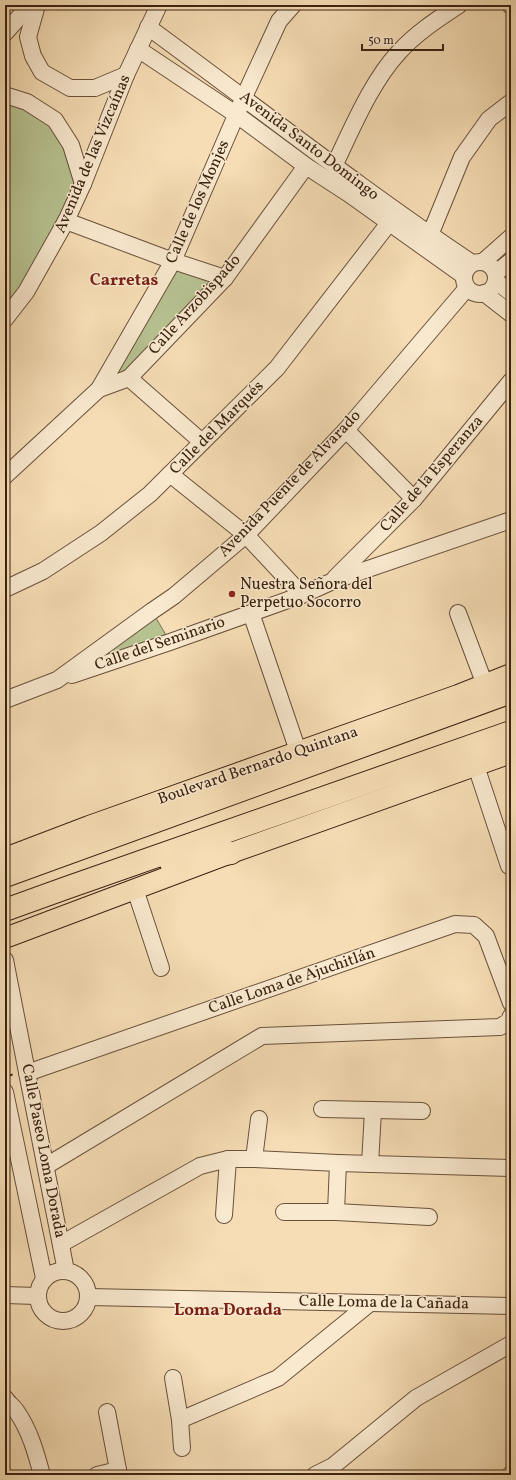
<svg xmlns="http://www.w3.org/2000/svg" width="516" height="1480" font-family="Vollkorn,serif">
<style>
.green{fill:#b7c291;stroke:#787252}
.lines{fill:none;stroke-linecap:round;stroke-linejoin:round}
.minor-casing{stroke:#69513b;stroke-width:18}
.major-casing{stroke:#3a2212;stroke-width:22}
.highway-casing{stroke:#3a2212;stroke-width:24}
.path{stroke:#3a2212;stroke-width:2;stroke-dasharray:3 2;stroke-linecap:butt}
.minor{stroke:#f9e9cf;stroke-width:16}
.major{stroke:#f6ddb5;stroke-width:20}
.highway{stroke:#f6ddb5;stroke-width:22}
.poi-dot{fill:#8f2418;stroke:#f9e9cf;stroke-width:1.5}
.labels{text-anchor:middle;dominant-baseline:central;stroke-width:3;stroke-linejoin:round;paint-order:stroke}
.street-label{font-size:16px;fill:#3a2212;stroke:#f9e9cf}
.poi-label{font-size:16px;fill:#3a2212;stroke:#f9e9cf;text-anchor:start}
.neighbourhood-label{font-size:17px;font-weight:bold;fill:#7a1f14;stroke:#f9e9cf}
</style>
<rect width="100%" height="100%" fill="#f6ddb5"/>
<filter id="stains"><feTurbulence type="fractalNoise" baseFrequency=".005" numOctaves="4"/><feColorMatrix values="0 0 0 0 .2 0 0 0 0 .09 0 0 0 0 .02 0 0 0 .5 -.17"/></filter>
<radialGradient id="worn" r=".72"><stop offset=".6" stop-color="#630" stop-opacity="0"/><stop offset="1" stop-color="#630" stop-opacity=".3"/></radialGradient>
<g class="green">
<path d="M5 95 55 120 83 184 5 313Z"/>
<path d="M173 261 225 278 129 378 99 389Z"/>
<path d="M152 611 170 642 57 680Z"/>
</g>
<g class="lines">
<defs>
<g id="minor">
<path d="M37 5 28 37 33 56 42 72 70 88H95L126 75"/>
<path d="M510 5 511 6"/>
<path d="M148 27C256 106 361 189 472 263"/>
<path d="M5 33 30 5"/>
<path d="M138 49 237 115 306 166 349 194 464 276"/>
<path d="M5 95 27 102 55 120 71 145 83 184"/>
<path d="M334 166C352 129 371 82 399 52 416 33 438 19 459 5"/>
<path d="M66 221 173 261 225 278"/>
<path d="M430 235 462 157 489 119 511 102"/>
<path d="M484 261 511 237"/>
<circle cx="480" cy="278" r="16"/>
<path d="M496 273 511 261"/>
<path d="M496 281 511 293"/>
<path d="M484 293 511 314"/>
<path d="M5 319 26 292 66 221 83 184 126 75 159 5"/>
<path d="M129 378 202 442"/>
<path d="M99 389 129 378 225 278 306 166"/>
<path d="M346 430 414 499"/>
<path d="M170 474 246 535 302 595"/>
<path d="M5 476 99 389 173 261 244 97 279 21 293 5"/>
<path d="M335 578 414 499 511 381"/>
<path d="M5 589 43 571 101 533 150 494 277 368 389 223"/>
<path d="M251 613 298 751"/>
<path d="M458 613 485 685"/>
<path d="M72 675 170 642 302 595 333 581 511 520"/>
<path d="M5 700 57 680 152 611 174 596 246 535 346 430 467 288"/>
<path d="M476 766 509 866"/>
<path d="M135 889 161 968"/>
<path d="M5 960 66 1271"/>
<path d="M27 1073 455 924 474 925 486 936 511 1003"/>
<path d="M5 1092 44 1278"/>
<path d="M322 1109 422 1111"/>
<path d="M254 1159 259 1119"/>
<path d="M370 1164 373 1111"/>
<path d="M46 1166 262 1036 500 1027 509 1021 511 1016"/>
<path d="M284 1212H336L429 1217"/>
<path d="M336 1212 338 1163"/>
<path d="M224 1215 228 1159"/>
<path d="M61 1244 200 1166 228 1159H254L338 1163 511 1168"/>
<circle cx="63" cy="1296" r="25"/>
<path d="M5 1295 37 1296"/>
<path d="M88 1297 511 1306"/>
<path d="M173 1378 180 1420 182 1448"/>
<path d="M5 1398C8 1403 14 1407 17 1412 30 1431 36 1453 42 1475"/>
<path d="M107 1412 119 1475"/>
<path d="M180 1420 278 1378 370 1303"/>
<path d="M97 1475 118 1470"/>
<path d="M315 1475 333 1466 416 1398 511 1344"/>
<path d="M510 1475 511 1474"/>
</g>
<g id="major">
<path d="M5 858 89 826 458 695 511 674"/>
<path d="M5 938 231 853 511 753"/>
</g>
<g id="highway">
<path d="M171 863 192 858 231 853"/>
<path d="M5 876 511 692"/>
<path d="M5 910 66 888 511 732"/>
</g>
</defs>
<use href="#minor" class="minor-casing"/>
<use href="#major" class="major-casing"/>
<use href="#highway" class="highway-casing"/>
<path class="path" d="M5 1077 14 1074"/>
<use href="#minor" class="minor"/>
<use href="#major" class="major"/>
<use href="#highway" class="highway"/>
</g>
<circle class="poi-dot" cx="232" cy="594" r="4"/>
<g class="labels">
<g class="street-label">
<text transform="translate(309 146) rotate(37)">Avenida Santo Domingo</text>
<text transform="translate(93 154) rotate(-67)">Avenida de las Vizcaínas</text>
<text transform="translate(198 202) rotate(-66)">Calle de los Monjes</text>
<text transform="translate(195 305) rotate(-48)">Calle Arzobispado</text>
<text transform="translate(217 428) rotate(-45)">Calle del Marqués</text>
<text transform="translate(432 474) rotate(-49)">Calle de la Esperanza</text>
<text transform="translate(290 484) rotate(-46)">Avenida Puente de Alvarado</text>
<text transform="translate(160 644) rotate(-19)">Calle del Seminario</text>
<text transform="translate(258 766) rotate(-19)">Boulevard Bernardo Quintana</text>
<text transform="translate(292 981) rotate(-19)">Calle Loma de Ajuchitlán</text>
<text transform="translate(43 1151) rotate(79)">Calle Paseo Loma Dorada</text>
<text transform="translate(384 1303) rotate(1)">Calle Loma de la Cañada</text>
</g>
<g class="poi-label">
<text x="240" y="585">Nuestra Señora del<tspan x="240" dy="18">Perpetuo Socorro</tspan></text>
</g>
<g class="neighbourhood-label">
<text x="124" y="280">Carretas</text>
<text x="228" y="1310">Loma Dorada</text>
</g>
</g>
<rect width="516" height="1480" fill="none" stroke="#f6ddb5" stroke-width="20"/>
<rect x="6" y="6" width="504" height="1468" fill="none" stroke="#3a2212" stroke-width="2"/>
<rect x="10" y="10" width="496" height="1460" fill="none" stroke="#3a2212"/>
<path d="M362 44v6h81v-6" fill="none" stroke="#3a2212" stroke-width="2"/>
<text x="368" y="44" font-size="12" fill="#3a2212" stroke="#f9e9cf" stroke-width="3" paint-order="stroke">50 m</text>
<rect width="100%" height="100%" filter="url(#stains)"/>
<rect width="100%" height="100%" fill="url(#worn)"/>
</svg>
